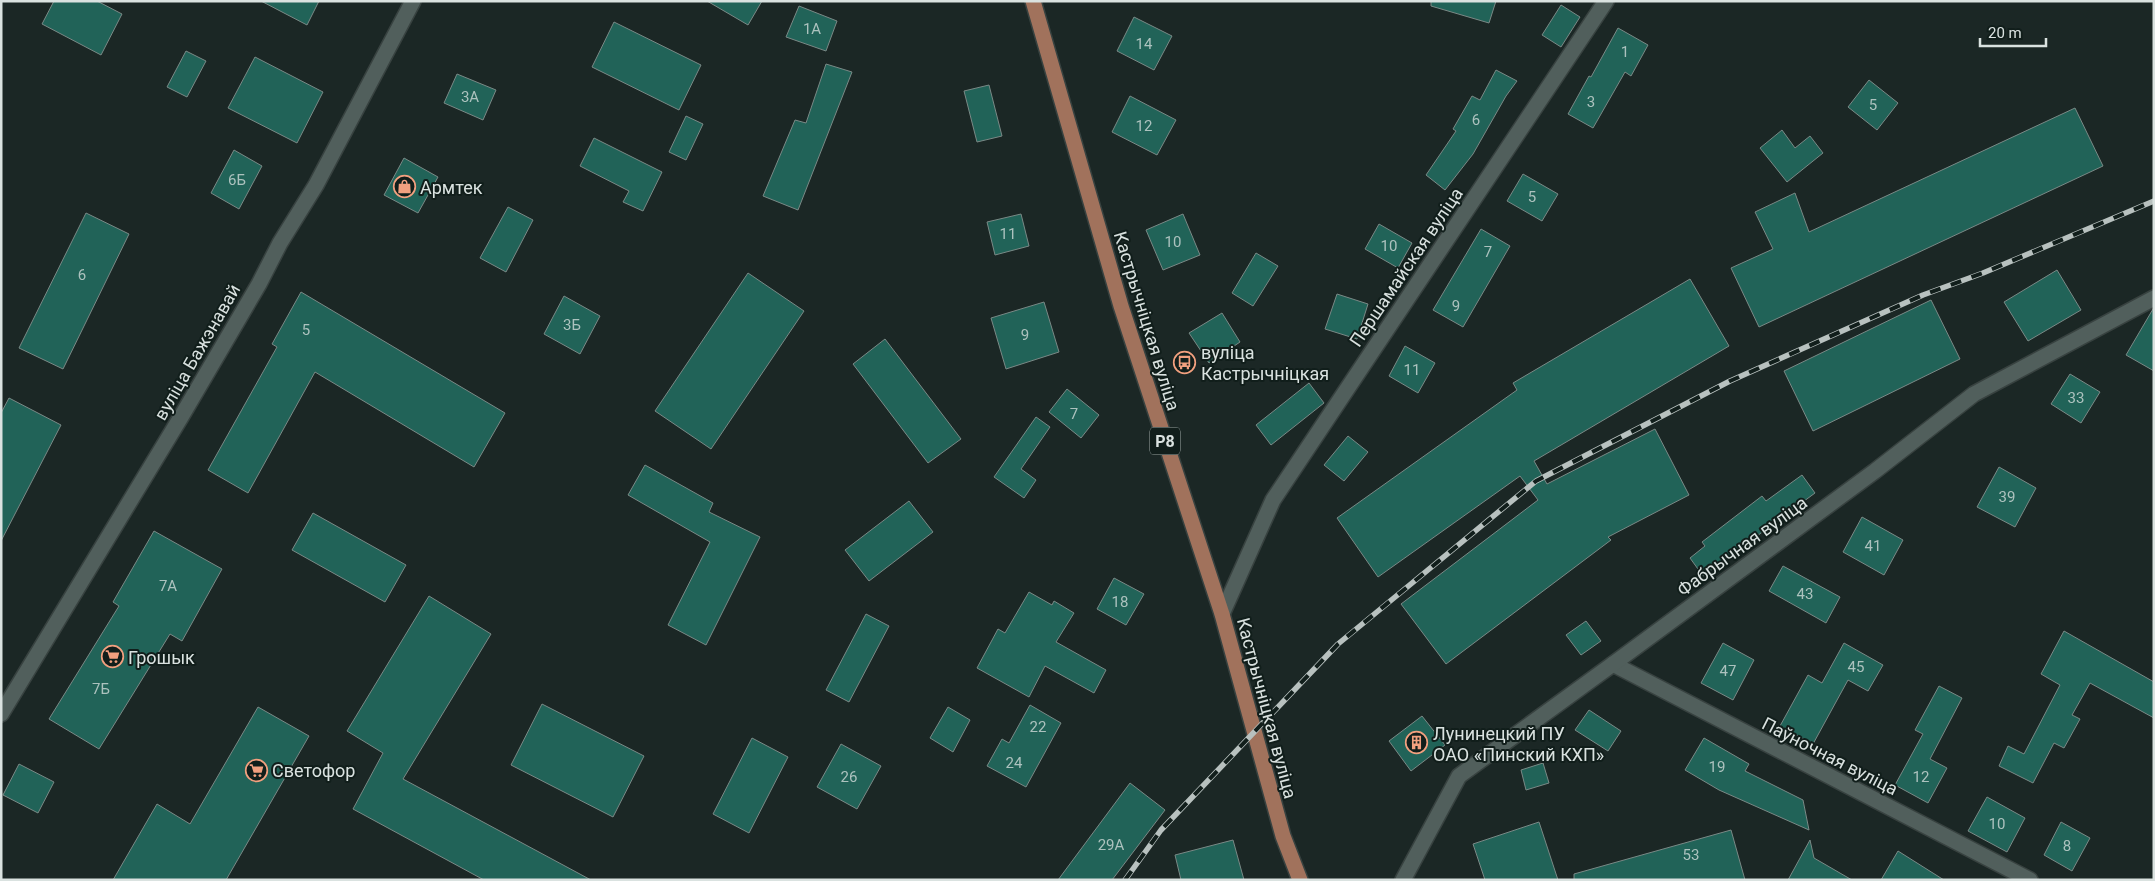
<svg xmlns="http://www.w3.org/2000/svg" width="2155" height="881" font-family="Roboto,sans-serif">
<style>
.building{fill:#216358;stroke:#7a8986}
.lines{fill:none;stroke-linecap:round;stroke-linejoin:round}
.minor-casing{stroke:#384240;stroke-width:18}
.major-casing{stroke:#384240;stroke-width:18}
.minor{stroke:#515f5c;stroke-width:15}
.major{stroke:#a1725c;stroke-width:15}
.rail-casing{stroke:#b8c1bf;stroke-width:5.5}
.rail{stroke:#111e1b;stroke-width:4;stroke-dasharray:11;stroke-linecap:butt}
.labels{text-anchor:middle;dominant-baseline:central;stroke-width:4;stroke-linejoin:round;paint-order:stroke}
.number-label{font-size:15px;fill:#acc2be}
.shield{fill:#111e1b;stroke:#9ea7a5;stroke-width:1}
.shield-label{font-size:16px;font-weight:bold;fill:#dae2e0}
.poi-label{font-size:18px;fill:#dae2e0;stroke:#111e1b;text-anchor:start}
.street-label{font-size:18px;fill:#dae2e0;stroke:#111e1b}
</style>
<rect width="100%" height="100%" fill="#1b2725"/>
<g class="building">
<path d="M54 1H97L122 14 101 55 42 24Z"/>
<path d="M261 1H319L307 25Z"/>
<path d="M707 1H762L748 25Z"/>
<path d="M1431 1H1496L1489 23 1431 6Z"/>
<path d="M1561 5 1580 17 1561 47 1542 35Z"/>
<path d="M799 6 837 21 826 51 786 37Z"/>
<path d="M1134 17 1172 36 1154 70 1117 51Z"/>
<path d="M614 22 701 65 679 110 592 67Z"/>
<path d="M1618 28 1648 45 1631 76 1625 72 1593 128 1568 114 1589 76 1591 77Z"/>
<path d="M186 51 206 61 187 97 167 87Z"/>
<path d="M255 57 323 92 297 143 228 108Z"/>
<path d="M826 64 852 72 798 210 763 196 795 120 806 123Z"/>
<path d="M1496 70 1517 81 1506 96 1473 154 1445 190 1426 175 1456 131 1453 129 1472 96 1480 100Z"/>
<path d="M457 74 496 90 483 120 444 103Z"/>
<path d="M1869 80 1898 103 1877 130 1848 107Z"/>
<path d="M989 85 1002 136 977 142 964 91Z"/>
<path d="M1130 96 1176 120 1157 155 1112 132Z"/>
<path d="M2075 108 2103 166 1759 327 1731 268 1773 249 1755 212 1795 193 1809 232Z"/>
<path d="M686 116 703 124 686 160 669 152Z"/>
<path d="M1782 130 1795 148 1810 136 1823 153 1787 182 1760 148Z"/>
<path d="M594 138 662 172 643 211 623 202 629 191 580 166Z"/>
<path d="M234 150 262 166 239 209 211 193Z"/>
<path d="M404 158 438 177 418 213 384 195Z"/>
<path d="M1523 174 1558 194 1542 221 1507 201Z"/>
<path d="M508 207 533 220 506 272 480 258Z"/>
<path d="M86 213 129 234 63 369 19 348Z"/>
<path d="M1021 214 1029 246 995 255 987 222Z"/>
<path d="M1183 214 1200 255 1163 270 1146 230Z"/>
<path d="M1379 224 1412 243 1398 268 1365 249Z"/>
<path d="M1481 229 1510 246 1463 327 1433 310Z"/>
<path d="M1256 253 1278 266 1253 306 1232 293Z"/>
<path d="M2057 270 2081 310 2028 341 2004 302Z"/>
<path d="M748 273 804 311 711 449 655 411Z"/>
<path d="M1690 279 1729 346 1534 461 1547 484 1655 429 1689 495 1608 537 1611 540 1446 664 1401 604 1538 500 1520 476 1378 577 1337 518 1517 390 1513 383Z"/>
<path d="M301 292 505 413 474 467 315 372 248 493 208 470 277 347 272 344Z"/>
<path d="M1337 294 1368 304 1357 339 1325 329Z"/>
<path d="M564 296 600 316 580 354 544 334Z"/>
<path d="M1931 300 1960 359 1813 431 1784 371Z"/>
<path d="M1044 302 1059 352 1006 369 991 318Z"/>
<path d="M2153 309H2154V371L2126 355Z"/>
<path d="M1222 313 1240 342 1209 363 1189 333Z"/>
<path d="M885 339 961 439 928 463 853 364Z"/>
<path d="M1405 346 1435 363 1418 393 1389 376Z"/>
<path d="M2070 374 2100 392 2081 423 2051 404Z"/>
<path d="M1309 383 1324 403 1271 445 1256 425Z"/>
<path d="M1067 389 1099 415 1081 438 1049 412Z"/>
<path d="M9 398 61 425 1 541V413Z"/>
<path d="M1036 417 1050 427 1021 469 1036 480 1024 498 994 477Z"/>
<path d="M1348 436 1368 452 1344 481 1324 465Z"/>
<path d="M645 465 713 503 709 512 760 537 706 645 668 625 710 542 628 495Z"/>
<path d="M1999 467 2036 488 2015 527 1977 507Z"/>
<path d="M1802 475 1815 493 1703 576 1690 558 1705 546 1702 542 1762 496 1766 501Z"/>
<path d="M909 501 933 532 869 581 845 550Z"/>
<path d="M313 513 406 565 385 602 292 550Z"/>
<path d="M1862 517 1903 540 1884 575 1843 552Z"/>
<path d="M154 531 222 569 182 641 170 634 99 749 49 719 119 606 113 602Z"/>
<path d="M1783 566 1840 597 1826 623 1769 591Z"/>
<path d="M1114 578 1144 594 1126 625 1097 609Z"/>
<path d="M1029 592 1052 605 1054 601 1074 613 1056 642 1106 670 1094 693 1045 666 1029 697 977 668 998 629 1005 633Z"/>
<path d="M429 596 491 634 403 779 591 880H484L353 809 383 753 347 731Z"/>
<path d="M866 614 889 626 849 702 826 690Z"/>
<path d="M1586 621 1601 641 1581 655 1566 635Z"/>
<path d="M2064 631 2154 682V718L2090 683 2072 715 2080 719 2064 748 2054 743 2033 783 1999 766 2008 746 2024 754 2060 685 2041 674Z"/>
<path d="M1723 643 1754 660 1733 700 1701 683Z"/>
<path d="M1844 643 1883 665 1868 691 1848 680 1813 744 1780 726 1808 675 1822 683Z"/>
<path d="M1939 686 1962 698 1930 759 1947 768 1928 803 1895 785 1923 734 1915 730Z"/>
<path d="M542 704 644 756 613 817 511 765Z"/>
<path d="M1030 705 1061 723 1026 787 987 766 1002 739 1009 743Z"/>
<path d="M258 707 309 736 226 880H113L157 804 190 824Z"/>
<path d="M948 707 970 720 953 752 930 738Z"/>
<path d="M1589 710 1621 731 1608 751 1575 730Z"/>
<path d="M1422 716 1445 745 1411 771 1389 741Z"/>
<path d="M752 738 788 757 749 833 713 814Z"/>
<path d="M1704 738 1749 764 1745 771 1803 800 1809 830 1719 790 1685 770Z"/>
<path d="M841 744 881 766 857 809 817 787Z"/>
<path d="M1543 763 1549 783 1526 790 1521 770Z"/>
<path d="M19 764 54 782 38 813 3 795Z"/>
<path d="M1130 783 1165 810 1112 880H1058Z"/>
<path d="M1987 797 2025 818 2007 852 1968 831Z"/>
<path d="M1539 822 1558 880H1485L1473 844Z"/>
<path d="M2061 822 2090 838 2072 871 2044 855Z"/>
<path d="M1731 830 1745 880H1574V874Z"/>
<path d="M1233 840 1244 880H1181L1175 855Z"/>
<path d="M1810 840 1814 858 1852 880H1788Z"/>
<path d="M1898 851 1944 880H1881Z"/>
</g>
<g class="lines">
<defs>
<g id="minor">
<path d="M1222 614 1273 500 1606 1"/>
<path d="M1613 664 2030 880"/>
<path d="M1 714 181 417 259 284 280 243 316 185 413 1"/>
<path d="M1403 880 1459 776 1613 664 1875 471 1974 394 2154 298"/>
</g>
<path id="major" d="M1033 1 1121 306 1222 614 1283 836 1300 880"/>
</defs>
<use href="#minor" class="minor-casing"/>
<use href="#major" class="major-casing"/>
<use href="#minor" class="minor"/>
<use href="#major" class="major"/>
<defs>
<path id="rail" d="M1125 880 1161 830 1338 644 1536 481 1730 381 1923 295 1983 273 2154 201"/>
</defs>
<use href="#rail" class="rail-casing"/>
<use href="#rail" class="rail"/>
</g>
<defs>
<symbol id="shop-ring" viewBox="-11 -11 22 22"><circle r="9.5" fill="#111e1b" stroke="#f2a07f" stroke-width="1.5"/><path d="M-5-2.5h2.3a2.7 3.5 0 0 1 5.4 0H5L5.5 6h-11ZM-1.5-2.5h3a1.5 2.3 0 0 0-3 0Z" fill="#f2a07f"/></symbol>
<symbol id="bus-ring" viewBox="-11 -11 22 22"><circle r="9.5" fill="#111e1b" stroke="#f2a07f" stroke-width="1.5"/><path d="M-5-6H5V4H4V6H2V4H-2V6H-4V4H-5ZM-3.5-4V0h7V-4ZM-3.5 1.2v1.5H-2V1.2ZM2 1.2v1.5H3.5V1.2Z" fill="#f2a07f"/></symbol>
<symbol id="supermarket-ring" viewBox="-11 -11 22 22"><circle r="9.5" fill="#111e1b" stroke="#f2a07f" stroke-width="1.5"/><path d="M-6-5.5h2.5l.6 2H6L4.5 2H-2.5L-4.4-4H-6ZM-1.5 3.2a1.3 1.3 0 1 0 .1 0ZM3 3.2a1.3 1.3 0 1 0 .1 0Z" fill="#f2a07f"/></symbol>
<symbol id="building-ring" viewBox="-11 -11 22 22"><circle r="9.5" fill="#111e1b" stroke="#f2a07f" stroke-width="1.5"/><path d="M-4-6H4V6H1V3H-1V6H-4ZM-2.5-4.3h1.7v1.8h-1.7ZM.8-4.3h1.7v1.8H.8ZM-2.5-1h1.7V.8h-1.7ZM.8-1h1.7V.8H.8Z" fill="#f2a07f"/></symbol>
</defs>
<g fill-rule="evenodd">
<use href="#shop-ring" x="392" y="174" width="25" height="25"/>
<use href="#bus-ring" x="1172" y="350" width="25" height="25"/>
<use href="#supermarket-ring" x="100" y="644" width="25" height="25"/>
<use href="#building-ring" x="1404" y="730" width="25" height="25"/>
<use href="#supermarket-ring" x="244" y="758" width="25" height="25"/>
</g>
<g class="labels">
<g class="number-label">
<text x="812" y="29">1А</text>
<text x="1144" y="44">14</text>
<text x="1625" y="52">1</text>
<text x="470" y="97">3А</text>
<text x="1591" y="102">3</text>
<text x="1873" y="105">5</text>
<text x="1476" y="120">6</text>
<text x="1144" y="126">12</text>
<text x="237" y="180">6Б</text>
<text x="1532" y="197">5</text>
<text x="1008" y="234">11</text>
<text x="1173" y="242">10</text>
<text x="1389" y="246">10</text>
<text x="1488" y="252">7</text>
<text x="82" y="275">6</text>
<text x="1456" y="306">9</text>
<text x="572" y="325">3Б</text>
<text x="306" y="330">5</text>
<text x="1025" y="335">9</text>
<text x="1412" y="370">11</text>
<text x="2076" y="398">33</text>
<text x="1074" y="414">7</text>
<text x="2007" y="497">39</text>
<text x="1873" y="546">41</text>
<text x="168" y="586">7А</text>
<text x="1805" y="594">43</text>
<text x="1120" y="602">18</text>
<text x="1856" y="667">45</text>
<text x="1728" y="671">47</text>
<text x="101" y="689">7Б</text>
<text x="1038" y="727">22</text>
<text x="1014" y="763">24</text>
<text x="1717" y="767">19</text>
<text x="849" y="777">26</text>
<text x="1921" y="777">12</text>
<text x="1997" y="824">10</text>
<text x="1111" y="845">29А</text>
<text x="2067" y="846">8</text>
<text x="1691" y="855">53</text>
</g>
<rect class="shield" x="1150" y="427.5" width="30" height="27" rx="4"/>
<g class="shield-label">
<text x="1165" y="441">Р8</text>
</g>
<g class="poi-label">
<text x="420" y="187">Армтек</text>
<text x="1201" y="352">вуліца<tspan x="1201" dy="21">Кастрычніцкая</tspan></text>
<text x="128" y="657">Грошык</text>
<text x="1433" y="733">Лунинецкий ПУ<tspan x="1433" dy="21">ОАО «Пинский КХП»</tspan></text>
<text x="272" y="770">Светофор</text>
</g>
<g class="street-label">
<text transform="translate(1406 267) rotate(-56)">Першамайская вуліца</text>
<text transform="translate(1147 321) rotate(73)">Кастрычніцкая вуліца</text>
<text transform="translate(197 352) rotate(-60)">вуліца Бажэнавай</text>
<text transform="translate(1742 546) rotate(-36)">Фабрычная вуліца</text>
<text transform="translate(1267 708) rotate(75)">Кастрычніцкая вуліца</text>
<text transform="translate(1830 756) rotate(27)">Паўночная вуліца</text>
</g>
</g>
<rect width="2155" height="881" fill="none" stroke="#dae2e0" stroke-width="5"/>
<path d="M1980 38v8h66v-8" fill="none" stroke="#dae2e0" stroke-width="2.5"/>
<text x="1988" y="38" font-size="15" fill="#dae2e0" stroke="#111e1b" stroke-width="4" paint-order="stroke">20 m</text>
</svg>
